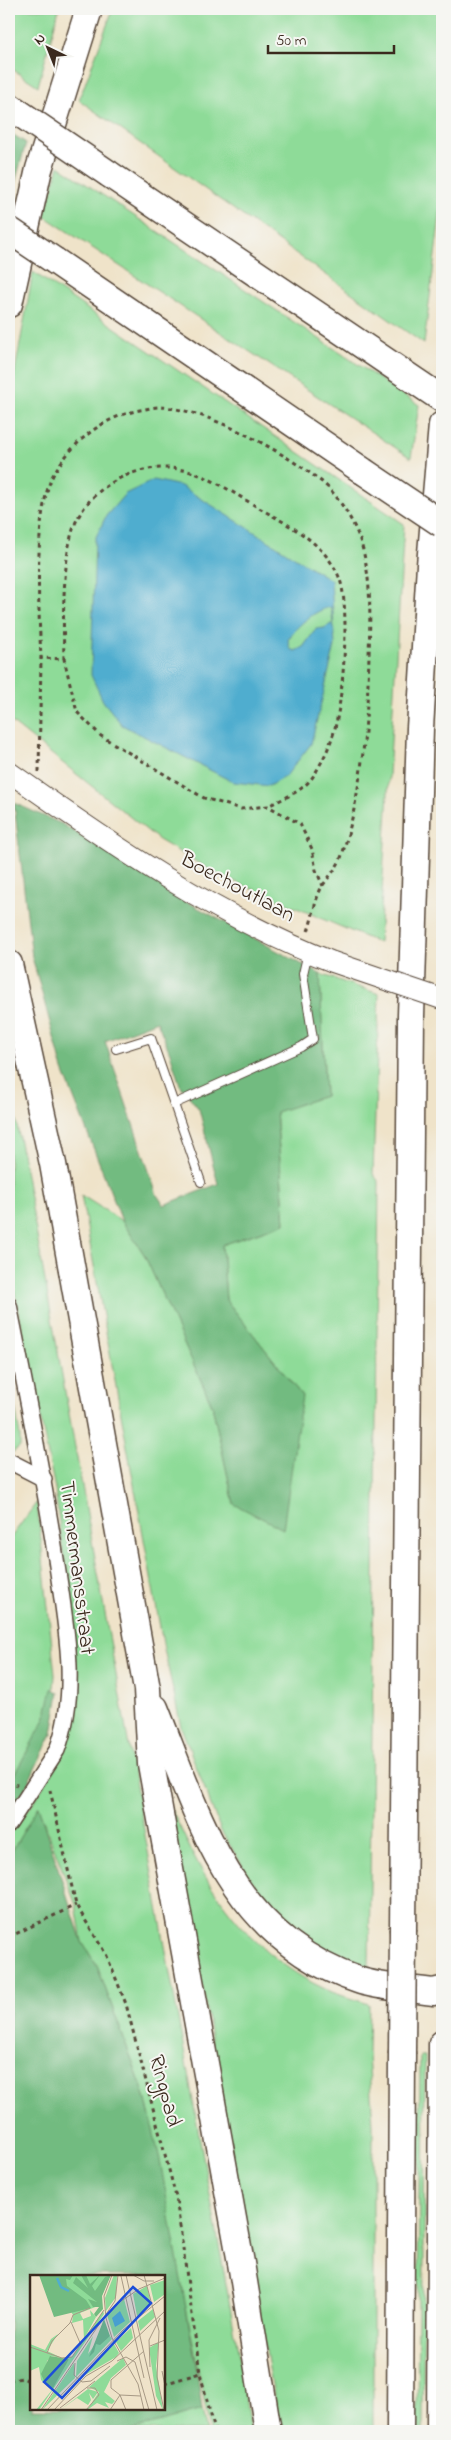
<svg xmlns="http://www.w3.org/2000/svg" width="451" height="2440" font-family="'Indie Flower',sans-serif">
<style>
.green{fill:#8edb98;stroke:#64825b}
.forest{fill:#72bb80;stroke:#56724f;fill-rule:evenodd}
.water{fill:#50adcf;stroke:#466c76;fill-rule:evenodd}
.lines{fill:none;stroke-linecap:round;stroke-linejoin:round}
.service-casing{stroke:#564638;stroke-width:10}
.minor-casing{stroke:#564638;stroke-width:18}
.secondary-casing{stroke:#564638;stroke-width:22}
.motorway-casing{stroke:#564638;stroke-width:29}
.path{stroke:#564638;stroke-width:3;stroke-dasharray:4 4;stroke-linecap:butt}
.service{stroke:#fff;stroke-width:8}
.minor{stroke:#fff;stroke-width:15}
.secondary{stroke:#fff;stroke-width:20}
.motorway{stroke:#fff;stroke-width:26}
.secondary-bridge-casing{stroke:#564638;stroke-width:22;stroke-linecap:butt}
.motorway-bridge-casing{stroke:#564638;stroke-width:29;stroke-linecap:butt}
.secondary-bridge{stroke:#fff;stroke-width:20}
.motorway-bridge{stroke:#fff;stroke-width:26}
.labels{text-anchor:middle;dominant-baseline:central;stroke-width:4;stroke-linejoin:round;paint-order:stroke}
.street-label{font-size:22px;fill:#3b2a1e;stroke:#f6f6f2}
.inset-river{fill:none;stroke:#50adcf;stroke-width:2.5}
.inset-road{fill:none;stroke:#a79985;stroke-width:1}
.view{fill:#1d4ed8;fill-opacity:0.15;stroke:#1d4ed8;stroke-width:2.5}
.inset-edge{fill:none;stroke:#3b2a1e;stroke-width:2.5}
</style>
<rect width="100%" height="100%" fill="#f6f6f2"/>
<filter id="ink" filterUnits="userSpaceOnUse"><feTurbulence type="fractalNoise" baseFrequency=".02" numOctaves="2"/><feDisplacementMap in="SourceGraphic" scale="10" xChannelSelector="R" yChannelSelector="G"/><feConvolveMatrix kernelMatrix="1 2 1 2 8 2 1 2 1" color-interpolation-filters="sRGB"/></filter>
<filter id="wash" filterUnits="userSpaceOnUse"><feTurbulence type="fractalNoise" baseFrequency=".0096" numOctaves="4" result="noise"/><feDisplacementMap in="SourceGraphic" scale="20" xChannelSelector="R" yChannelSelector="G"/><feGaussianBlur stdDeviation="1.12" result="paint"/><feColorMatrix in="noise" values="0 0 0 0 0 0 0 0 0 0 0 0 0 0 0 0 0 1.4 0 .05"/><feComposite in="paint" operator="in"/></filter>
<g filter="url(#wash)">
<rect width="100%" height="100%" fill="#efe3c9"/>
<g class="green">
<path d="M9 9H59L38 86 9 67Z"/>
<path d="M113 9H442V199L424 344 79 100Z"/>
<path d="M59 166 419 405 411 458 44 216Z"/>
<path d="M33 272 404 524 379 943 217 874 159 840 9 720V404Z"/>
<path d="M320 974 379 994 373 1174 379 1182 369 1966 337 1955 310 1939 281 1917 257 1889 221 1831 181 1727 164 1649 81 1195 122 1221 144 1254 212 1405 234 1504 302 1396 226 1300 222 1245 285 1223 276 1111 325 1096Z"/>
<path d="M9 1081 241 2367 250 2431H210L145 2096 97 1966 82 1942 76 1905 38 1807 9 1856V1835L34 1802 63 1753 74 1724 78 1693 73 1634 55 1489 9 1264Z"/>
<path d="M9 1370 20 1436V1447L13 1452 9 1451V1442L12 1440 9 1423Z"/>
<path d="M37 1502 55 1675 53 1701 17 1785 9 1780V1540Z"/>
<path d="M171 1809C181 1828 189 1848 200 1867 227 1917 271 1964 323 1988 337 1995 354 1999 369 2004L368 2054 373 2124V2431H280Z"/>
<path d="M420 2056H425L423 2431H417Z"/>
<path d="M202 2410 207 2431H129Z"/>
</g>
<g class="forest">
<path d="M9 132 26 143 9 205Z"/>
<path d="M14 803 62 824 180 898 320 974 325 1096 276 1112 285 1223 222 1245 226 1300 302 1396 283 1529 234 1504 212 1405 144 1254 122 1221 63 1070 32 957ZM157 1021 170 1053 180 1085 199 1109 218 1184 164 1205 157 1195 105 1041Z"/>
<path d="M52 1688 59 1693 52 1734 25 1789 9 1811V1784L45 1719Z"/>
<path d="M38 1806 82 1942 97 1966 145 2096 160 2160 197 2371 202 2410 130 2431H9V1856ZM164 2276V2409H31V2276Z"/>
</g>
<path class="water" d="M154 480 181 486 331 580 335 646 311 744 286 776 269 786 233 782 122 725 103 701 91 675 95 539 106 516 125 494ZM331 607 333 623 324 628 316 629 303 647 295 651 290 649 288 640C296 626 315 610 331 607Z"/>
</g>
<g filter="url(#ink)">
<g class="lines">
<defs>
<g id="service">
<path d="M116 1049 151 1038 201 1182"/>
<path d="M174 1104 301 1047 313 1039 303 974 308 952"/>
</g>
<g id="minor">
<path d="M9 1305C26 1390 43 1474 56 1559 65 1621 80 1690 57 1750L9 1824"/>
<path d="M9 1461 44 1479"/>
</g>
<path id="secondary" d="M9 772C111 844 216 917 333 962"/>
<g id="motorway">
<path d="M109 174 442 399"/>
<path d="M55 261 363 471"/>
<path d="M9 304 39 169 89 9"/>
<path d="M9 964 53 1164 147 1689 151 1764 241 2263 268 2431"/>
<path d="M155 1708C200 1820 231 1937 358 1980 381 1988 409 1988 433 1992L442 1990"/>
<path d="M403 1929 411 1016 420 728 430 565 442 425"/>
<path d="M400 2431 402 2054"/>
<path d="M440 2431 442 2044"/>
</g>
</defs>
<use href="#service" class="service-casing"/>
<use href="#minor" class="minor-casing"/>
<use href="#secondary" class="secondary-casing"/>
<use href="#motorway" class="motorway-casing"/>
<g class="path">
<path d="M64 659C63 624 62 556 75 524 93 481 147 458 191 472 212 478 235 494 254 505 286 524 324 541 339 577 351 604 343 709 332 738 328 750 321 764 314 775 304 791 284 798 268 806"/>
<path d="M39 772 41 658"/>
<path d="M308 931C313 918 315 897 323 885 331 874 339 866 343 852 363 787 367 722 369 655 370 617 372 580 361 543 354 522 339 496 322 482 284 452 208 409 160 407 154 407 147 409 140 410 104 417 76 439 56 470 32 506 39 614 41 658L64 659 77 712 101 736 204 798 241 809 268 806 300 824 312 849 316 870 323 886"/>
<path d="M9 1780 17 1785"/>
<path d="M50 1790 76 1905 107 1956 126 2004 176 2197 200 2373 215 2431"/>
<path d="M9 1937 76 1905"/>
<path d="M9 2380 23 2378 31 2382"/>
<path d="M164 2384 200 2373"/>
</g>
<use href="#service" class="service"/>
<use href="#minor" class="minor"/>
<use href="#secondary" class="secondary"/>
<use href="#motorway" class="motorway"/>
<defs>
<path id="secondary-bridge" d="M333 962 442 999"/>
<g id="motorway-bridge">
<path d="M9 106 109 174"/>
<path d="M9 230 55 261"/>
<path d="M363 471 442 524"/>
<path d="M402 2054 403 1929"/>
</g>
</defs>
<use href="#secondary-bridge" class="secondary-bridge-casing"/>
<use href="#motorway-bridge" class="motorway-bridge-casing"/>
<use href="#secondary-bridge" class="secondary-bridge"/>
<use href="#motorway-bridge" class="motorway-bridge"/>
</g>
</g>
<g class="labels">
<g class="street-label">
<text transform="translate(237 888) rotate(28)">Boechoutlaan</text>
<text transform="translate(76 1568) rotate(83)">Timmermansstraat</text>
<text transform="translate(164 2091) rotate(75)">Ringpad</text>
</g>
</g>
<g transform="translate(30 2275)">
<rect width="135" height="135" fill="#efe3c9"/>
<path d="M20 0H80L68 31 50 38 53 44 61 41 60 35 66 42 54 64 53 45 42 48 43 40ZM84 0H87L86 22 76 36 75 23ZM135 5V19L124 27 120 10ZM117 11 121 29 107 41 103 19ZM94 24 100 47 84 62 77 40ZM123 34 125 42 110 56 108 46ZM73 36 74 39 9 135H6L22 115 11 105 9 92 0 96V69L15 75 21 64 28 59 17 76 32 83 42 82ZM21 81 39 84 19 111 15 108 17 86ZM101 53 103 63 91 76 86 67ZM63 61 58 79 66 68 80 61 82 64 46 102 47 86ZM129 67 126 91 133 135 126 121 119 73ZM84 69 89 78 86 82 55 100ZM93 83 96 90 81 103 74 117 85 126 82 129 75 127 79 133 67 128 57 135 69 117 59 112ZM44 88 45 103 12 135ZM58 114 68 117 63 124 59 118 61 125 58 130 47 123 30 135Z" fill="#8edb98" fill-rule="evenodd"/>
<path d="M9 0H43L40 5 36 4 37 11 56 25 61 33 24 42ZM51 0H56L60 9 70 0 62 11 65 16 75 2 81 0 72 21 73 34 66 42 64 39 69 32H63L58 24 67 27 43 8 46 2 58 13ZM74 44 80 61 70 70 66 69 64 77 59 82ZM20 81 39 84 23 113 15 108 11 99Z" fill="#72bb80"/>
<path d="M90 36 95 46 85 52 82 43Z" fill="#50adcf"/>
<path class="inset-river" d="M27 3 31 12 39 16"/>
<path class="inset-road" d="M82 0 74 21 76 43 82 63 108 109 114 135M96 0 127 135M103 0 114 6H124M114 0 129 56 127 102 134 135M91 1 114 103M84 31 109 14 135 3M41 47 51 70M120 71 135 65M0 72 32 83 42 82 74 35M17 78 22 66 40 48 43 40 60 33M87 86 96 82 105 87 119 135M45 88 44 100 52 107 61 106 80 91M120 92 119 65 130 43M132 96 135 111M90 120 81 113V105L114 76M90 120 111 121M90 120 96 135M30 133 65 106M11 135 85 26 88 0M17 135 93 55 135 21M24 135 56 101 82 86 135 36M56 135 69 120 65 113H57M80 135 90 120"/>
<path class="view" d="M103 12 121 28 32 123 14 107Z"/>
<rect width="135" height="135" class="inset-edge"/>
</g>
<rect width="451" height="2440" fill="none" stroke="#f6f6f2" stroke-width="30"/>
<g transform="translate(48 48) rotate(317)" stroke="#f6f6f2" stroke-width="4" paint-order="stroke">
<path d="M0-4L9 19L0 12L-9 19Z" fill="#3b2a1e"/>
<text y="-8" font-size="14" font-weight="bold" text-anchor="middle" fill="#3b2a1e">N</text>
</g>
<path d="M268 45v8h126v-8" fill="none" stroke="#3b2a1e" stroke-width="2.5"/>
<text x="276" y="45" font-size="15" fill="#3b2a1e" stroke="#f6f6f2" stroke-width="4" paint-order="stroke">50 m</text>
</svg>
